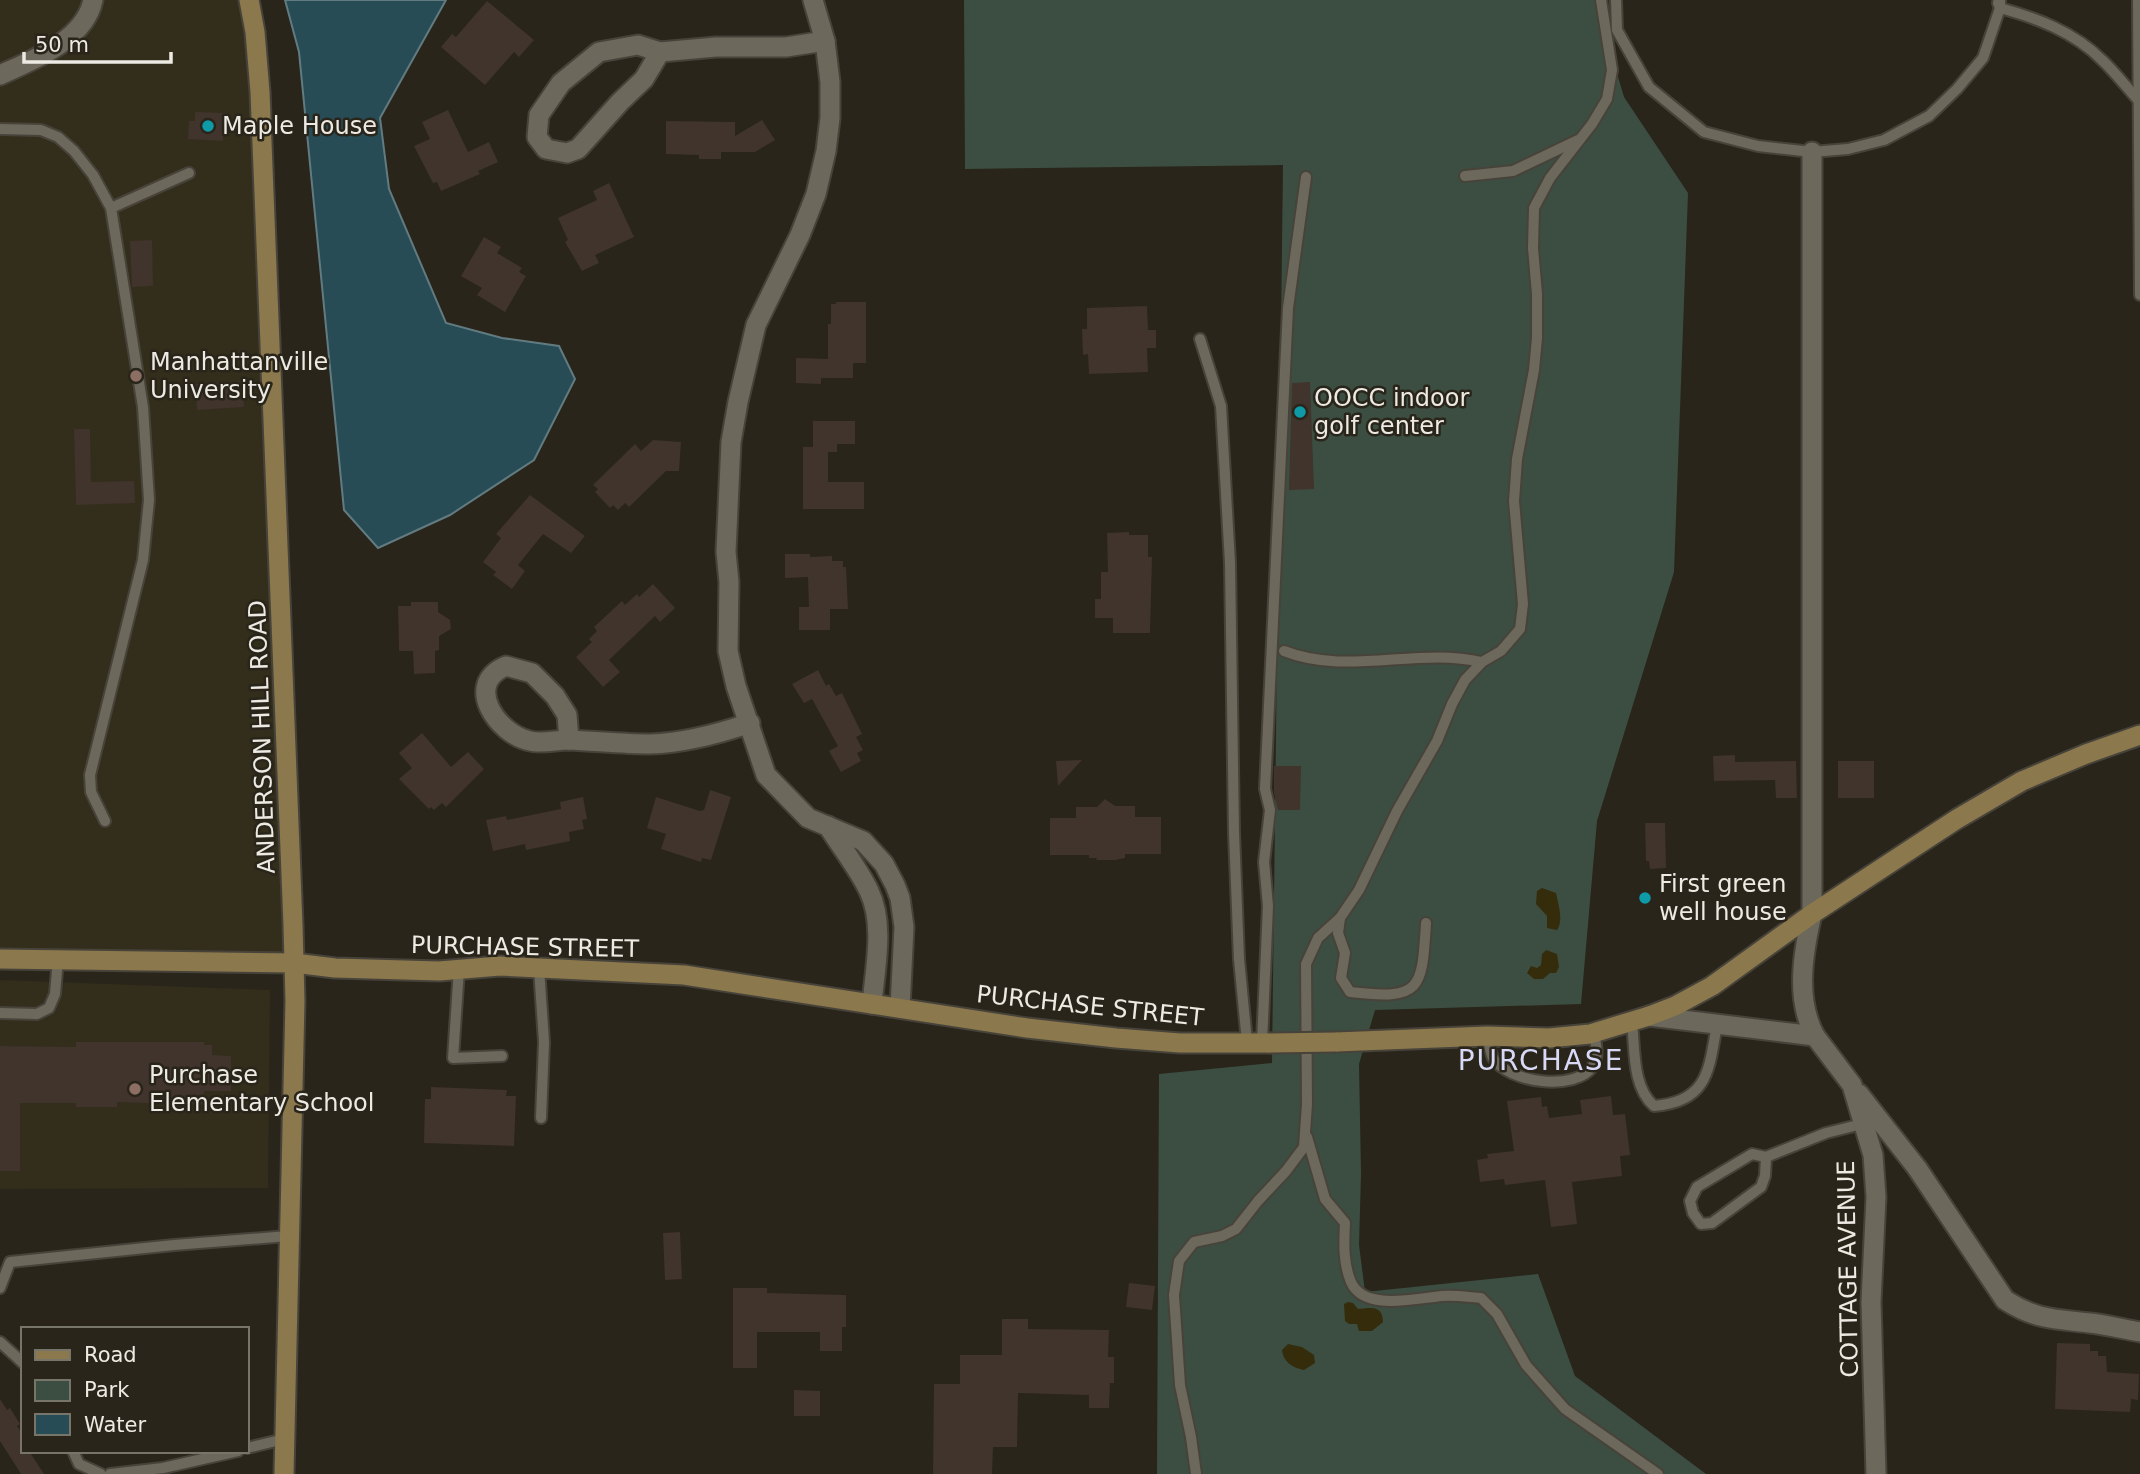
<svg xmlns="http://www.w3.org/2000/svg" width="2140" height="1474" font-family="'DejaVu Sans',sans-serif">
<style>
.built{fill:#332d1b}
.green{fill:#3c4e41}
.sand{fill:#352c0b}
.water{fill:#274c56;stroke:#627b80;stroke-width:2}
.building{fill:#40342c}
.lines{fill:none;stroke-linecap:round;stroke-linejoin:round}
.service-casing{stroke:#47433a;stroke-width:14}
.minor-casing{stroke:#47433a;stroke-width:23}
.secondary-casing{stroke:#47433a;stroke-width:23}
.service{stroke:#6c685b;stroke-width:10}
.minor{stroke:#6c685b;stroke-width:19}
.secondary{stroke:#8b784c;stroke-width:19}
.secondary-bridge-casing{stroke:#47433a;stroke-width:23;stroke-linecap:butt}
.secondary-bridge{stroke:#8b784c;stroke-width:19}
.culture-dot{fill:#0f9aa8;stroke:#29251a;stroke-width:2.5}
.education-dot{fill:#8d6e63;stroke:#29251a;stroke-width:2.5}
.labels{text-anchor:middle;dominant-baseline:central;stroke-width:5;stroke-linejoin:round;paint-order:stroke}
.poi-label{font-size:24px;fill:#edeae3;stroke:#29251a;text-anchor:start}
.street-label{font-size:24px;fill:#edeae3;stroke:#29251a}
.quarter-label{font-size:28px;letter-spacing:2px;fill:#d7d9f6;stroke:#29251a}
</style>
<rect width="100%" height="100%" fill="#29251a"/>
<g class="built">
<path d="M0 0H249L294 963 0 959Z"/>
<path d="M0 980 270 990 268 1188 0 1189Z"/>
</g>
<path class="green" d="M964 0H1595L1624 97 1688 193 1674 572 1597 821 1581 1004 1375 1010 1359 1064 1361 1174 1359 1245 1365 1292 1538 1274 1575 1376 1706 1474H1157L1159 1074 1272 1063 1283 165 965 169Z"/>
<g class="sand">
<path d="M1542 888 1556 893C1558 903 1564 921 1557 930L1547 928V916L1536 904 1537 891Z"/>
<path d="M1546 950 1557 954 1559 967 1556 973H1550L1543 979H1534L1527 973 1531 966 1537 968 1541 965 1542 954Z"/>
<path d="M1348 1302 1353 1303 1358 1309C1369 1308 1383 1304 1383 1322L1372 1331H1359L1357 1324H1349L1345 1321 1344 1304Z"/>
<path d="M1288 1344 1302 1347 1314 1355 1315 1363 1304 1370C1293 1368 1283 1362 1282 1350Z"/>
</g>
<path class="water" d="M285 0H446L380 118 389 189 446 323 502 338 559 346 575 379 534 460 450 515 378 548 344 510 299 52Z"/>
<g class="building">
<path d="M487 1 534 40 519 57 514 52 485 85 441 47 452 34 456 37Z"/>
<path d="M448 110 468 152 489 142 498 162 478 171 480 174 441 191 437 182 433 183 414 146 430 139 422 122Z"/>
<path d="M195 112 227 113 226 131H223V141L188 139 189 121H195Z"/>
<path d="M762 120 775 140 755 152H721V159H699V155L666 154V121L735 122V136Z"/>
<path d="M609 183 634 237 595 255 599 263 582 271 565 242 568 240 558 218 597 200 593 191Z"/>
<path d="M484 237 501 247 497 253 522 268 519 272 526 276 505 312 477 295 482 288 461 276Z"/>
<path d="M152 240 153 286 132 287 130 241Z"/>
<path d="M836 302H866V363H853V378H821V384L796 383V358L828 359V324H831V304H836Z"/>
<path d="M1147 306 1148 330H1156V348H1147L1148 372 1089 374 1088 354 1083 355 1082 329H1087V308Z"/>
<path d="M242 381 244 407 197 410 196 384Z"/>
<path d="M1310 382 1314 489 1289 490 1292 383Z"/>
<path d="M813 421H855V444H837V452H828V482H864V509H803V447H813Z"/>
<path d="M74 429H90L91 482 134 481 135 503 76 505Z"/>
<path d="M653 440 681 442 679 471H666L629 507 625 503 618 510 613 505 610 508 595 492 598 489 593 485 635 444 641 451Z"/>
<path d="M530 495 585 536 571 553 543 534 518 565 525 571 512 589 493 575 496 572 483 562 501 538 496 534Z"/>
<path d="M1129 532V535H1148V557H1152L1150 633H1113V618H1095V599H1101V572H1108L1107 533Z"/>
<path d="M785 554H810V557L832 556V561H843V567H846L848 609H830V630H799V607H809L808 577 785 578Z"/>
<path d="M653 584 675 608 660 622 655 616 609 660 620 672 603 687 576 657 592 642 589 639 597 631 594 627 622 601 625 605 637 594 639 597Z"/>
<path d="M411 602H438V612L450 620 451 629 439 636V650L435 651V673L414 674 413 651H399L398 606H411Z"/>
<path d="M818 670 826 686 829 684 836 696 842 693 862 734 856 737 863 750 857 753 861 761 841 772 829 751 838 746 812 699 804 703 792 684Z"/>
<path d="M422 733 451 767 468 752 484 769 446 807 442 803 434 810 431 807 429 809 399 779 412 768 399 753Z"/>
<path d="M1735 755V762L1796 761 1797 798H1776L1775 780 1714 781 1713 756Z"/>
<path d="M1082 760 1058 786 1056 761Z"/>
<rect x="1838" y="761" width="36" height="37"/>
<path d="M1274 766H1301L1300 810H1278L1274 793Z"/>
<path d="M710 790 731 797 711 860 702 858 701 862 661 849 666 834 647 828 656 797 700 811 704 810Z"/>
<path d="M583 797 587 819 582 820 584 829 569 832 570 841 526 850 525 844 493 851 486 820 506 816 507 820 561 809 560 802Z"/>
<path d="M1105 799 1115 806H1135V817H1161V854H1125V858L1115 860H1096L1097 858H1089V855H1050V818H1076V807H1097Z"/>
<path d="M1645 823H1665L1666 868 1650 869 1649 861H1646Z"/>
<path d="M76 1042H204V1045H212V1055L231 1056V1091H204V1105L117 1102V1107H76V1103H20V1171H0V1046L76 1047Z"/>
<path d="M431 1087 507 1090 506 1096H516L514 1146 424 1143 425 1099H431Z"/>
<path d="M1611 1096 1613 1115 1625 1114 1630 1155 1620 1156 1622 1176 1572 1182 1577 1224 1551 1227 1545 1180 1505 1185 1504 1179 1480 1182 1477 1160 1488 1158 1487 1154 1514 1151 1507 1101 1541 1097 1542 1107 1547 1106 1549 1118 1582 1114 1580 1100Z"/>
<path d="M680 1232 682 1279 665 1280 663 1233Z"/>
<path d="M1129 1283 1155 1286 1152 1310 1126 1307Z"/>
<path d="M733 1288H767V1293L846 1295V1327H842V1351H820V1332H757V1368H733Z"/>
<path d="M1002 1319H1028V1329L1109 1330 1108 1357H1114V1383H1110L1109 1408H1089V1395L1018 1393 1017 1447H993L992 1474H933L934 1384H960V1355H1002Z"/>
<path d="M2057 1343 2090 1344V1351H2098V1356H2106L2107 1372 2139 1374 2138 1400 2131 1399 2130 1412 2055 1409Z"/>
<path d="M794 1390 820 1391V1416H794Z"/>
<path d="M0 1399 7 1410 10 1408 20 1424 17 1426 23 1435V1451H29L44 1474H21L0 1441Z"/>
</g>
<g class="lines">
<defs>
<g id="service">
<path d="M1616 0 1617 30 1649 87 1704 132 1758 146 1812 152 1848 149 1884 140 1929 116 1957 89 1983 58 2000 8V0"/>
<path d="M2138 0 2140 295"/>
<path d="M1998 3 2000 8C2037 18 2074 32 2102 60 2115 72 2127 88 2139 101"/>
<path d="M0 129 41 130 58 137 74 151 93 175 111 208 143 407 149 500 143 560 90 775 91 792 105 821"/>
<path d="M1465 176 1513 171 1578 140"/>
<path d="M111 208 189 173"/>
<path d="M1200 339 1221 406 1230 563 1234 833 1239 959 1247 1042"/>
<path d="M1284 651C1347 676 1417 647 1482 662"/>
<path d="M1426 923C1422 991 1421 1000 1350 992L1341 978 1345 953 1338 933 1340 918 1359 890 1397 811 1437 741 1452 704 1465 680 1482 662 1501 651 1520 629 1523 604 1514 501 1517 459 1534 370 1537 338V294L1533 248 1534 208 1550 178 1592 124 1607 99 1612 70 1601 0"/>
<path d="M539 968 544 1042 541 1118"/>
<path d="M459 969 453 1058 502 1056"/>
<path d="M0 1013 37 1014 49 1008 55 994 58 959"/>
<path d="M1632 1022C1635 1049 1632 1087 1654 1106 1708 1102 1709 1070 1717 1024"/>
<path d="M1487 1036C1489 1043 1490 1052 1493 1058 1508 1083 1576 1092 1593 1066 1599 1057 1596 1043 1594 1033"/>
<path d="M1262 1043 1268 906 1264 862 1270 810 1265 789 1288 308 1306 177"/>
<path d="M1307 1137 1325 1199 1345 1223C1344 1243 1343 1263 1351 1282 1364 1312 1417 1298 1442 1296 1455 1295 1468 1297 1481 1298L1497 1314 1526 1365 1565 1409 1658 1474"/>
<path d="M1766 1157 1765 1176 1761 1187 1712 1223 1701 1224 1693 1213 1690 1201 1697 1187 1752 1154 1766 1157 1826 1133 1866 1123"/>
<path d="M0 1288 10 1262 174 1245 288 1236"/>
<path d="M0 1342 23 1363"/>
<path d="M247 1448 284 1439"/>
<path d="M73 1451 79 1464 101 1474"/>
<path d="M110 1474 163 1468 238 1451"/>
<path d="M1196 1474 1191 1437 1180 1385 1174 1295 1179 1261 1194 1242 1222 1236 1236 1229 1258 1201 1286 1171 1304 1147 1307 1104 1306 964 1318 938 1340 918"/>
</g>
<g id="minor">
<path d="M813 0 825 41 830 82V118L826 151 816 194 800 235 756 325 738 402 731 442 726 552 729 582 728 651 736 686 766 775 808 818 863 841 884 864 895 885 900 898 904 927 900 1008"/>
<path d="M638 45 660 52 644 79 620 102 578 149 567 153 546 149 537 137 539 115 561 83 599 52Z"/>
<path d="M660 52 716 47H786L825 41"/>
<path d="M0 75C33 60 85 40 93 0"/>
<path d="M1812 152V914C1803 953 1795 999 1815 1036"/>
<path d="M506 666 532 673 555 696 567 715 569 740C557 740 541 744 530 741 497 734 463 684 506 666Z"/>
<path d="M569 740C595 741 623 744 650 744 684 743 718 734 750 723"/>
<path d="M828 826C841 847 858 868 869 891 885 924 875 968 872 1004"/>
<path d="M1649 1016 1815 1036 1852 1085 1873 1155 1876 1197 1871 1302 1876 1474"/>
<path d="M1859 1094 1917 1168 2005 1300C2036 1320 2056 1319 2090 1323 2107 1325 2123 1329 2140 1332"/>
</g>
<g id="secondary">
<path d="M249 0 255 32 260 92 293 925 295 1001 284 1474"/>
<path d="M0 959 294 963 335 968 439 971 500 966 684 975 1027 1028 1116 1038 1180 1043H1269"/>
<path d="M1336 1042 1487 1036 1549 1038 1590 1034 1649 1016 1675 1006 1712 986 1812 914 1957 819 2022 781 2086 754 2140 735"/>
</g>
</defs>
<use href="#service" class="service-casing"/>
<use href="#minor" class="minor-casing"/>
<use href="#secondary" class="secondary-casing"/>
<use href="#service" class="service"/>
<use href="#minor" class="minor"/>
<use href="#secondary" class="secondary"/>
<defs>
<path id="secondary-bridge" d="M1269 1043 1336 1042"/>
</defs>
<use href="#secondary-bridge" class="secondary-bridge-casing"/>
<use href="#secondary-bridge" class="secondary-bridge"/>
</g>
<g class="culture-dot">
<circle cx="208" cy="126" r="7"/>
<circle cx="1300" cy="412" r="7"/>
<circle cx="1645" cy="898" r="7"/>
</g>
<g class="education-dot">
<circle cx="136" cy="376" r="7"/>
<circle cx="135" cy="1089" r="7"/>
</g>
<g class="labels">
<g class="poi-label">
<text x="222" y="126">Maple House</text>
<text x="150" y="362">Manhattanville<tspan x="150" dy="28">University</tspan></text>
<text x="1314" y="398">OOCC indoor<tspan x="1314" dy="28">golf center</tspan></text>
<text x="1659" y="884">First green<tspan x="1659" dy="28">well house</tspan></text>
<text x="149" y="1075">Purchase<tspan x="149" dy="28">Elementary School</tspan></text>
</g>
<g class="street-label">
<text transform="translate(262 737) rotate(-92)">ANDERSON HILL ROAD</text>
<text transform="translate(525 947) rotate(1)">PURCHASE STREET</text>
<text transform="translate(1090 1006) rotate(6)">PURCHASE STREET</text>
<text transform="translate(1848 1269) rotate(-91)">COTTAGE AVENUE</text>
</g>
<g class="quarter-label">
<text x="1541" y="1060">PURCHASE</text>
</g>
</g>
<rect x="21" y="1327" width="228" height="126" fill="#29251a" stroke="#77746a" stroke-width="2"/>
<rect x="35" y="1350" width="35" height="10" fill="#8b784c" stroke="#77746a" stroke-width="2"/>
<text x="84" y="1362" font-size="21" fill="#edeae3">Road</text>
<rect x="35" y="1380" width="35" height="21" fill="#3c4e41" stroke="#77746a" stroke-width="2"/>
<text x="84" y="1397" font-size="21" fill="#edeae3">Park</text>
<rect x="35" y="1414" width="35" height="21" fill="#274c56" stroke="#77746a" stroke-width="2"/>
<text x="84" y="1432" font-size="21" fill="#edeae3">Water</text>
<path d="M24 52v10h147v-10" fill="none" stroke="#edeae3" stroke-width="3.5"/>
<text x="35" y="52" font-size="21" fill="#edeae3" stroke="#29251a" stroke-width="5" paint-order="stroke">50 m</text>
</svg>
